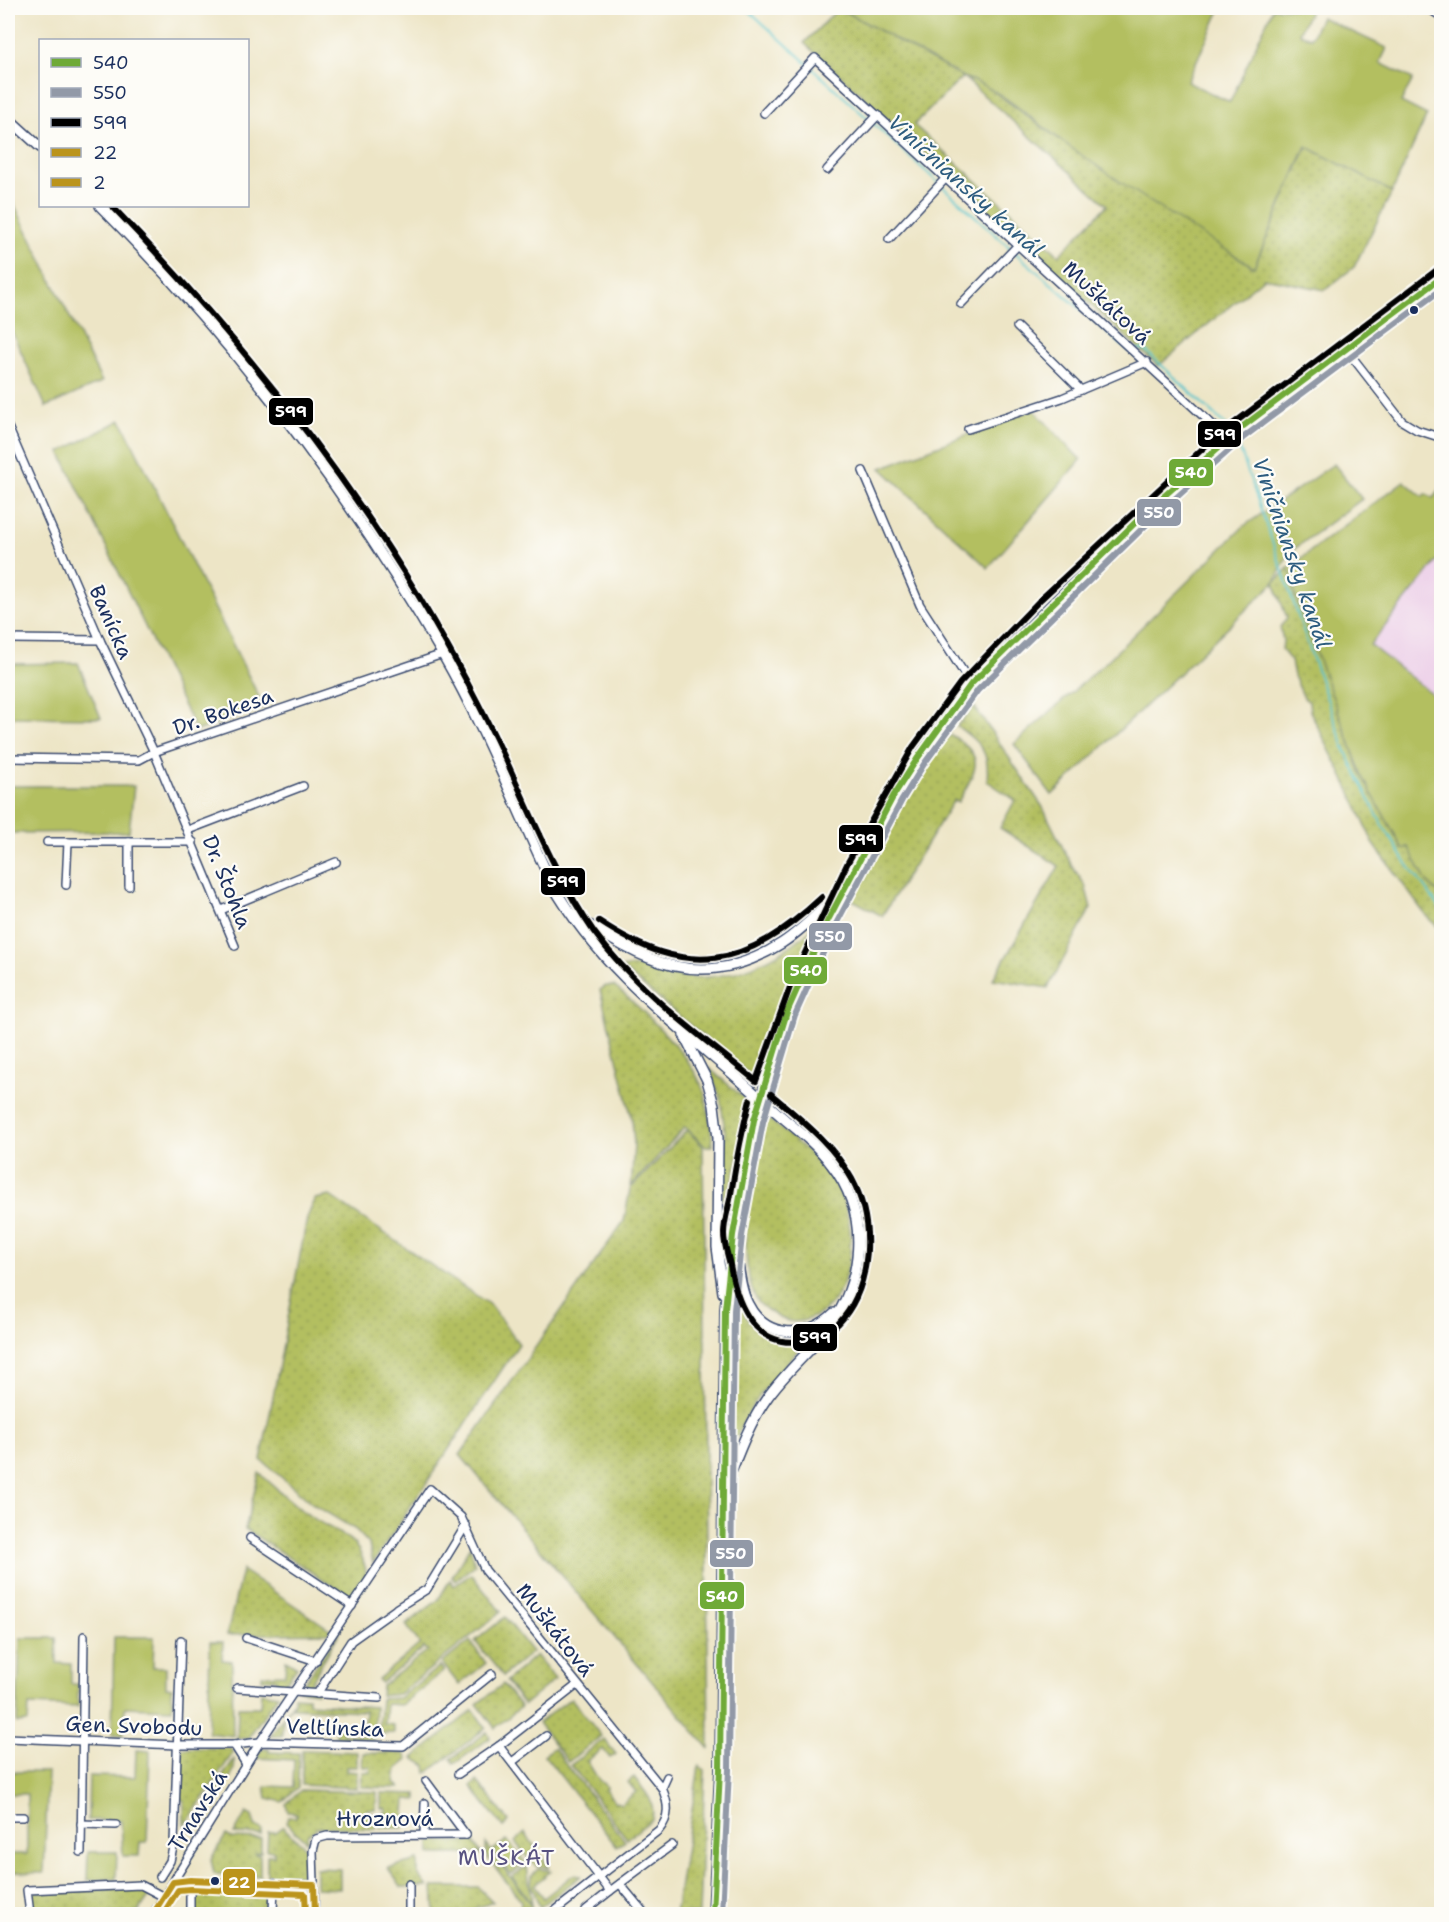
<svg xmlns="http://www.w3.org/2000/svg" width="1449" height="1922" font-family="'Shantell Sans',sans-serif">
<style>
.built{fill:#edd1e9}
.grass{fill:url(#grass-dots);stroke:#677760;stroke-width:1.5;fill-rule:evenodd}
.garden{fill:#b3bf61;stroke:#677760;stroke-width:1.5}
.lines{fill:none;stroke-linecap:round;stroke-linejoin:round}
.stream{stroke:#56c4cc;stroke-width:2}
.street-casing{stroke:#3a4a6e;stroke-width:10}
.secondary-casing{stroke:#3a4a6e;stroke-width:12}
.street{stroke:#fff;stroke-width:7}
.secondary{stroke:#fff;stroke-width:9}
.secondary-bridge-casing{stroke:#3a4a6e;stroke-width:12;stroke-linecap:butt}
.secondary-bridge{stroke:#fff;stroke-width:9}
.bus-1-casing{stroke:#fdfcf7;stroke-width:10}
.bus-2-casing{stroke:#fdfcf7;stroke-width:10}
.bus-3-casing{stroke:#fdfcf7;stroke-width:10}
.bus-4-casing{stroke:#fdfcf7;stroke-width:10}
.bus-5-casing{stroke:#fdfcf7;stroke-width:10}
.bus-1{stroke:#6faa37;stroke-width:6}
.bus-2{stroke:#9299a7;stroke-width:6}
.bus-3{stroke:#000;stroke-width:6}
.bus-4{stroke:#bb941c;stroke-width:6}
.bus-5{stroke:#bb941c;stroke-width:6}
.bus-dot{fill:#1b2f5e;stroke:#fdfcf7;stroke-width:2}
.labels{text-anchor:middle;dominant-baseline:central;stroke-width:4.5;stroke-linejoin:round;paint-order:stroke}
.street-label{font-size:21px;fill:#1b2f5e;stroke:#fdfcf7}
.water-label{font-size:22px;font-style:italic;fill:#2d5c7f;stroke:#fdfcf7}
.neighbourhood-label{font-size:22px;letter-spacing:1.5px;fill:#585281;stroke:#fdfcf7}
.line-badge{stroke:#fdfcf7;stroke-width:2}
.badge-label{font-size:16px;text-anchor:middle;font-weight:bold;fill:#fff}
</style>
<defs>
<pattern id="grass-dots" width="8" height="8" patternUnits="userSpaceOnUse" patternTransform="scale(1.5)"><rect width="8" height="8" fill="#b3bf61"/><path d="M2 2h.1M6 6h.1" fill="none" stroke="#99a457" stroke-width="1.8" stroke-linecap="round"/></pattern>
</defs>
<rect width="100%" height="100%" fill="#fdfcf7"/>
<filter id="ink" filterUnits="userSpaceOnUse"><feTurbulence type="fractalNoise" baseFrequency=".0167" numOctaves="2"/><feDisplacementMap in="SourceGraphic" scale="12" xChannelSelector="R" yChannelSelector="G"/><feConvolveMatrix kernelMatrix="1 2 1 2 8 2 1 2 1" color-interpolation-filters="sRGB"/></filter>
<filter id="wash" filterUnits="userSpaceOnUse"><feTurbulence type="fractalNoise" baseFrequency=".008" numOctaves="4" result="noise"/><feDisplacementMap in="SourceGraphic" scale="24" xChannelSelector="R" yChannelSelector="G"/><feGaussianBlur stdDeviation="1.35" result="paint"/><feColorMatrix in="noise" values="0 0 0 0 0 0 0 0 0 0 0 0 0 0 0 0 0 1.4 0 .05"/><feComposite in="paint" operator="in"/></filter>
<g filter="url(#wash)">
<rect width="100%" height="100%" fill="#ede5c6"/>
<path class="built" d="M1441 556V701L1370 645Z"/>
<g class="grass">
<path d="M839 8 963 77 982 83 1067 145 1254 267 1307 146 1392 192 1354 267 1325 290 1264 278 1158 366 804 43ZM963 77 1107 205 1059 255 914 125Z"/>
<path d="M1288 568 1298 589 1294 590 1362 776 1403 849 1408 846 1427 882 1441 895V930L1427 917 1373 843 1352 795 1310 711 1309 702 1304 698 1294 676 1291 661 1282 650 1283 641 1280 627 1287 618 1274 583Z"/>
<path d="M974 706 1042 806 1072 866 1085 885 1091 908 1048 988 993 979 1059 866 1000 828 1015 800 987 781C990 750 980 744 957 726Z"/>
<path d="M951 735C988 757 976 770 958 802L954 800 882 916 849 898 872 859 898 802 932 748Z"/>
<path d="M819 921 792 975 754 1079 622 968C639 963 655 972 672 975 726 986 783 959 819 921Z"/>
<path d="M606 986H614C643 1009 695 1059 705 1095 709 1111 711 1129 713 1146H705L685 1127 631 1186 634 1145 632 1119 600 990Z"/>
<path d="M709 1068 751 1104 731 1189 722 1249 725 1131 720 1097Z"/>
<path d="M765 1116C793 1139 825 1161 841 1195 859 1232 853 1304 809 1319 796 1324 786 1322 775 1315 768 1311 758 1304 755 1297 735 1255 753 1161 765 1116Z"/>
<path d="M687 1130 703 1146 709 1749 460 1455 624 1221 630 1189Z"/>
<path d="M330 1196 490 1305 519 1344 373 1563 369 1544 356 1530 314 1505 261 1460 307 1218 315 1199Z"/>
<path d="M736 1279C738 1291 739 1305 746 1316 760 1337 787 1344 810 1337 777 1373 744 1407 730 1456Z"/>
<path d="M259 1473C276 1487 292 1504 310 1516 341 1537 361 1534 367 1577L351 1598 245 1529Z"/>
<path d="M470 1546 475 1565 455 1581 452 1577Z"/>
<path d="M242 1570 331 1630 328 1633 227 1635Z"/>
<path d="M471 1574 501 1612 399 1694 381 1696 382 1686 428 1650 424 1648 381 1683 378 1679 420 1644 406 1625 438 1600 450 1580 454 1586Z"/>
<path d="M505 1617 532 1652 503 1676 475 1641Z"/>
<path d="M342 1628 311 1683 319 1688 317 1692 299 1690Z"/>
<path d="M470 1641 486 1663 459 1685 442 1663Z"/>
<path d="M536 1655 555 1679 524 1705 506 1681Z"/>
<path d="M286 1660 297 1667 283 1686H276V1679H262V1675L285 1674Z"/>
<path d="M440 1666 444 1671 401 1705 386 1704 384 1724 394 1725V1733L378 1734 381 1699 399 1698Z"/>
<path d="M503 1684 521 1707 495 1728 477 1704Z"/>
<path d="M261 1692 278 1695 248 1738 237 1739 238 1707H260Z"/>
<path d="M294 1696 308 1697V1703L375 1707 373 1740 336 1737V1725H343V1735H363L365 1711 293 1708V1704L283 1718 282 1736H270L294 1702Z"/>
<path d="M571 1698 601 1736 568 1762 538 1723Z"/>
<path d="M473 1710 486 1728 427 1773 426 1766 413 1758Z"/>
<path d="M487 1732 490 1738 454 1764 451 1759Z"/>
<path d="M604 1739 616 1754 610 1758 603 1749 587 1761 598 1779 607 1787 605 1789 614 1801 621 1804 636 1792 628 1782 634 1777C644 1791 656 1800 652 1819L627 1839 571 1765Z"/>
<path d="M181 1748H230L233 1753 186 1824H184V1800H179Z"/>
<path d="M262 1748H269V1752L299 1753 298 1787 282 1802 267 1798 265 1786 293 1787 294 1760 256 1758Z"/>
<path d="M554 1748 625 1841 617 1847 544 1755Z"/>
<path d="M302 1750 357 1752V1767H346V1771L357 1772V1788L302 1785Z"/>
<path d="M363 1753H404L408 1760 397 1769 395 1782 400 1788 361 1787 362 1772H371L370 1767H362Z"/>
<path d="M234 1759C238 1776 220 1790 208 1798Z"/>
<path d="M699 1766 705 1770 699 1914H675Z"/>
<path d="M477 1781 509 1821 503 1827 471 1786Z"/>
<path d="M301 1790 377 1792 376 1809H367V1813L376 1814V1829L319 1827 307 1835V1842L286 1823 288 1817H296V1813L288 1812 286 1804Z"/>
<path d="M381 1793 417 1794V1800L406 1799 404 1828H380L381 1813H386V1808H381Z"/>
<path d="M246 1813 252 1816 255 1825 262 1830 261 1835 234 1834Z"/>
<path d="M283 1827 306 1848 307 1873 305 1876 267 1875V1855H274V1851L267 1850 268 1832H276Z"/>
<path d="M525 1833 550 1868 535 1866 515 1842Z"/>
<path d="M226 1835 231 1838 261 1839V1852L254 1854 260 1855V1876L214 1874 211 1859Z"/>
<path d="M507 1840 526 1863 511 1874 492 1851Z"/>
<path d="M430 1841 474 1842 481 1854H430Z"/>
<path d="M486 1844 532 1906 520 1912 521 1901 486 1855Z"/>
<path d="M418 1860V1874L428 1887H401L388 1868Z"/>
<path d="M527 1866 532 1904 512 1877Z"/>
<path d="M316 1868 340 1869V1889L316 1888Z"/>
<path d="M538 1869 551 1871 534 1885 544 1898 573 1875 581 1876 540 1907 531 1886 532 1875Z"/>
<path d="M433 1887H478L493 1902 461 1914H435Z"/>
<path d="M140 1888 151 1893 137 1914H33L30 1892Z"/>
<path d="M193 1893 265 1894 264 1914H192Z"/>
</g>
<g class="garden">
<path d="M839 8H1221L1187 82 1230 102 1273 8H1307L1311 9 1299 33 1311 38 1321 17 1387 48 1380 63 1413 79 1401 102 1427 115 1392 192 1306 146 1254 267C1190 228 1127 188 1066 144 1033 121 1002 89 963 77Z"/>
<path d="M8 192 102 382 46 407 8 323Z"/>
<path d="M1033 409 1081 460 988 568 881 468Z"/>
<path d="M121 420 264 707 196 731 60 452Z"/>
<path d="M1334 464 1362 499 1289 553 1274 583 1052 795 1014 744 1107 661 1244 526Z"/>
<path d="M1404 481 1423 497 1426 494 1433 498 1441 488V556L1370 645 1441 701V895L1427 882 1408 847 1403 849 1362 776 1293 590 1298 588 1288 568Z"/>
<path d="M78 663 101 718 8 717V664Z"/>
<path d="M8 786H134L129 832 8 833Z"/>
<path d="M114 1637H154L153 1667H166V1687L172 1688V1709L125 1707 123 1735 112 1734Z"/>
<path d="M20 1638H56L57 1663 71 1664V1684H78V1707L29 1705 28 1722 17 1723Z"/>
<path d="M210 1642H223L222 1660 232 1661 233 1736 208 1733Z"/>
<path d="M136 1750 150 1751 147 1842H140L139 1856H123L121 1821 88 1820 89 1776 135 1777Z"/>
<path d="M8 1772H48L44 1873 8 1872V1854H27V1794H8Z"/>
<path d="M88 1852H117L116 1879 87 1880Z"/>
</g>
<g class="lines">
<g class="stream">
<path d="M746 8 1019 256 1129 351"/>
<path d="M1135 350 1144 349 1232 431"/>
<path d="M1235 435 1345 750 1378 817 1405 861 1442 911"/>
</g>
</g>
</g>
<g filter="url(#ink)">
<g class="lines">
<defs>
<g id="street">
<path d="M1428 8 1442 17"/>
<path d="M764 113 815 58 1228 439"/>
<path d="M827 170 878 115"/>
<path d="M889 239 946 178"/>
<path d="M961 304 1019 244"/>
<path d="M1017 327 1081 390"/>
<path d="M1346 349 1402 421 1417 430 1442 438"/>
<path d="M8 427 100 640 154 752 235 946"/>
<path d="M968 429 1062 398 1147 362"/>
<path d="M863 471 920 605 971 684"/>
<path d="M8 639 100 640"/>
<path d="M8 758 139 760 154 752 443 654"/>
<path d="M188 830 303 786"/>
<path d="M47 842H193"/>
<path d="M66 885 68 842"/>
<path d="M129 886V842"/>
<path d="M221 910 336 862"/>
<path d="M250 1538 352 1606"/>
<path d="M397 1608 427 1589 466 1525"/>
<path d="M246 1638 316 1661"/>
<path d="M237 1688 379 1698"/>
<path d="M317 1694 351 1641 396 1609"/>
<path d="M8 1738 178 1745H234L260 1742 403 1746 492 1674"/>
<path d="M234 1745 246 1764"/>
<path d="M499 1746 610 1891 586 1910 589 1914"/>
<path d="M512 1762 546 1736"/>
<path d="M458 1774 499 1746 577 1685"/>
<path d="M426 1781 466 1835"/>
<path d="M8 1817H23"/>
<path d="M81 1824 116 1825"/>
<path d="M424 1835 425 1803"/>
<path d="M81 1852 84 1636"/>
<path d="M160 1877 170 1861 174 1843 181 1640"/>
<path d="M173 1882 314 1885"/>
<path d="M409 1884V1914"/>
<path d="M620 1884 645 1914"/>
<path d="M610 1891 672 1845"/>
<path d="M30 1914 27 1890 141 1885 164 1897"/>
<path d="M153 1914 260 1742 430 1489 461 1517 485 1570 662 1788"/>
<path d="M190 1914V1880"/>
<path d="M273 1914 274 1883"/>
<path d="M315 1914 313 1851 316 1839 327 1836 466 1835"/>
<path d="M551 1914 659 1830C670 1817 669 1804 662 1788L667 1777"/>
</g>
<g id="secondary">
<path d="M8 118 40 147"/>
<path d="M100 206C234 340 348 491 443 655 485 728 516 808 552 884 595 960 661 1013 727 1069"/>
<path d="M573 914C641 961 702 995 782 943 802 930 820 911 838 895"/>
<path d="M684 1035 707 1080 714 1105 718 1138 717 1247 723 1293"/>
<path d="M735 1245C739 1263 739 1287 748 1304 766 1340 808 1339 834 1313"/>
<path d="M725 1488C737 1457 748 1425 767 1398 784 1374 806 1355 825 1333 864 1283 871 1215 831 1164 818 1146 799 1131 782 1117"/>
<path d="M713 1914 720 1770 725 1309 733 1235 754 1120 787 1012 828 920 894 795 917 759 971 684 1144 514 1238 430 1442 277"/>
</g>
</defs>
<use href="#street" class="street-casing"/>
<use href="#secondary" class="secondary-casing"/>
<use href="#street" class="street"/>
<use href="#secondary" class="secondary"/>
<defs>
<path id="secondary-bridge" d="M727 1069 782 1117"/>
</defs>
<use href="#secondary-bridge" class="secondary-bridge-casing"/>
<use href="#secondary-bridge" class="secondary-bridge"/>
<defs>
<path id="bus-1" d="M713 1914 720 1770 725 1309 733 1235 754 1120 787 1012 828 920 894 795 917 759 971 684 1144 514 1238 430 1442 277"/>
<path id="bus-2" d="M722 1914 729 1770 734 1310 742 1236 763 1122 795 1015 836 924 902 800 924 764 978 690 1150 521 1244 437 1442 289"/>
<g id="bus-3">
<path d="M112 206C227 325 332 453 418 595 450 649 480 704 506 760 533 818 557 879 594 932 637 991 700 1035 756 1081L794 976 848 862 913 747 960 683 1041 599 1213 439 1437 270"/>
<path d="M599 921C688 980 746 968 822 897"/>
<path d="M750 1100C742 1131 736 1162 731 1194 729 1207 724 1220 724 1234 724 1246 729 1258 731 1270 738 1307 756 1348 801 1341 814 1338 828 1334 838 1324 873 1287 875 1222 852 1179 833 1144 800 1119 771 1094"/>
</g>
<path id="bus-4" d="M153 1914 173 1882 190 1880 314 1885 315 1914"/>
<path id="bus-5" d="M163 1914 178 1890 190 1889 305 1894 306 1914"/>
</defs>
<use href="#bus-1" class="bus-1-casing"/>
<use href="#bus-2" class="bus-2-casing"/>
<use href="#bus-3" class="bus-3-casing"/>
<use href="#bus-4" class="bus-4-casing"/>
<use href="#bus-5" class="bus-5-casing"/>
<use href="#bus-1" class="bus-1"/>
<use href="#bus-2" class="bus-2"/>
<use href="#bus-3" class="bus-3"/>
<use href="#bus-4" class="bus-4"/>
<use href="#bus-5" class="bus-5"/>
</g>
</g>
<g class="bus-dot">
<circle cx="1414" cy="310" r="5"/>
<circle cx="215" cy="1881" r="5"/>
</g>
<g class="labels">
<g class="street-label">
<text transform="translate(1107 303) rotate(43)">Muškátová</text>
<text transform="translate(111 622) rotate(66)">Banícka</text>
<text transform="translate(223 712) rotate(-19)">Dr. Bokesa</text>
<text transform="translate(227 882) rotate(68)">Dr. Štohla</text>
<text transform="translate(555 1630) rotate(52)">Muškátová</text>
<text transform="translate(134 1726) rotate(2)">Gen. Svobodu</text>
<text transform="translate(335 1728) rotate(2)">Veltlínska</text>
<text transform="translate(198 1811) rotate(-58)">Trnavská</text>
<text x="385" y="1819">Hroznová</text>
</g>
<g class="water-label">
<text transform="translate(966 186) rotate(42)">Viničniansky kanál</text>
<text transform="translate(1292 553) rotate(71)">Viničniansky kanál</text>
</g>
<g class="neighbourhood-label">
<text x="507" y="1857">MUŠKÁT</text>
</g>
</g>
<g class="line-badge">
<rect x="268" y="397" width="46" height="29" rx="6" fill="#000"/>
<rect x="1197" y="420" width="45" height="28" rx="6" fill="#000"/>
<rect x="1168" y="458" width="46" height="29" rx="6" fill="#6faa37"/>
<rect x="1136" y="498" width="46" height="29" rx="6" fill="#9299a7"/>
<rect x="838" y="824" width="46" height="29" rx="6" fill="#000"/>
<rect x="540" y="867" width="46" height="29" rx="6" fill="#000"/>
<rect x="808" y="922" width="45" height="29" rx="6" fill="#9299a7"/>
<rect x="783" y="956" width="45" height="29" rx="6" fill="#6faa37"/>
<rect x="792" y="1323" width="46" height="29" rx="6" fill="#000"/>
<rect x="709" y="1539" width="45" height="29" rx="6" fill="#9299a7"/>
<rect x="699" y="1581" width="46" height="29" rx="6" fill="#6faa37"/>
<rect x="222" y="1868" width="34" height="28" rx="6" fill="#bb941c"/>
</g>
<g class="badge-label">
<text x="291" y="417">599</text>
<text x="1220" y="440">599</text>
<text x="1191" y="478">540</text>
<text x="1159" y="518">550</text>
<text x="861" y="845">599</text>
<text x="563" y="887">599</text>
<text x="830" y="942">550</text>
<text x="806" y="976">540</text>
<text x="815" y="1343">599</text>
<text x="731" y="1559">550</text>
<text x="722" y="1602">540</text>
<text x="239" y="1888">22</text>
</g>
<rect width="1449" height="1922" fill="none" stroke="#fdfcf7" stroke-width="30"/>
<rect x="39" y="39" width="210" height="168" fill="#fdfcf7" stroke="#a3aaba" stroke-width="1.5"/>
<rect x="51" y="58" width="30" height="9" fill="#6faa37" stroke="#a3aaba" stroke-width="1.5"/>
<text x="93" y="69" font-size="18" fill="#1b2f5e">540</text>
<rect x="51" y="88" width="30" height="9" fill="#9299a7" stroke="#a3aaba" stroke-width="1.5"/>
<text x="93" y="99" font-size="18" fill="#1b2f5e">550</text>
<rect x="51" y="118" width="30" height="9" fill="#000000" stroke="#a3aaba" stroke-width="1.5"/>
<text x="93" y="129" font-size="18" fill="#1b2f5e">599</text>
<rect x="51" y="148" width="30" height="9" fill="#bb941c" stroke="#a3aaba" stroke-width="1.5"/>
<text x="93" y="159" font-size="18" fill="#1b2f5e">22</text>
<rect x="51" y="178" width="30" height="9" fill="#bb941c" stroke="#a3aaba" stroke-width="1.5"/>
<text x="93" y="189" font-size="18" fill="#1b2f5e">2</text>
</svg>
